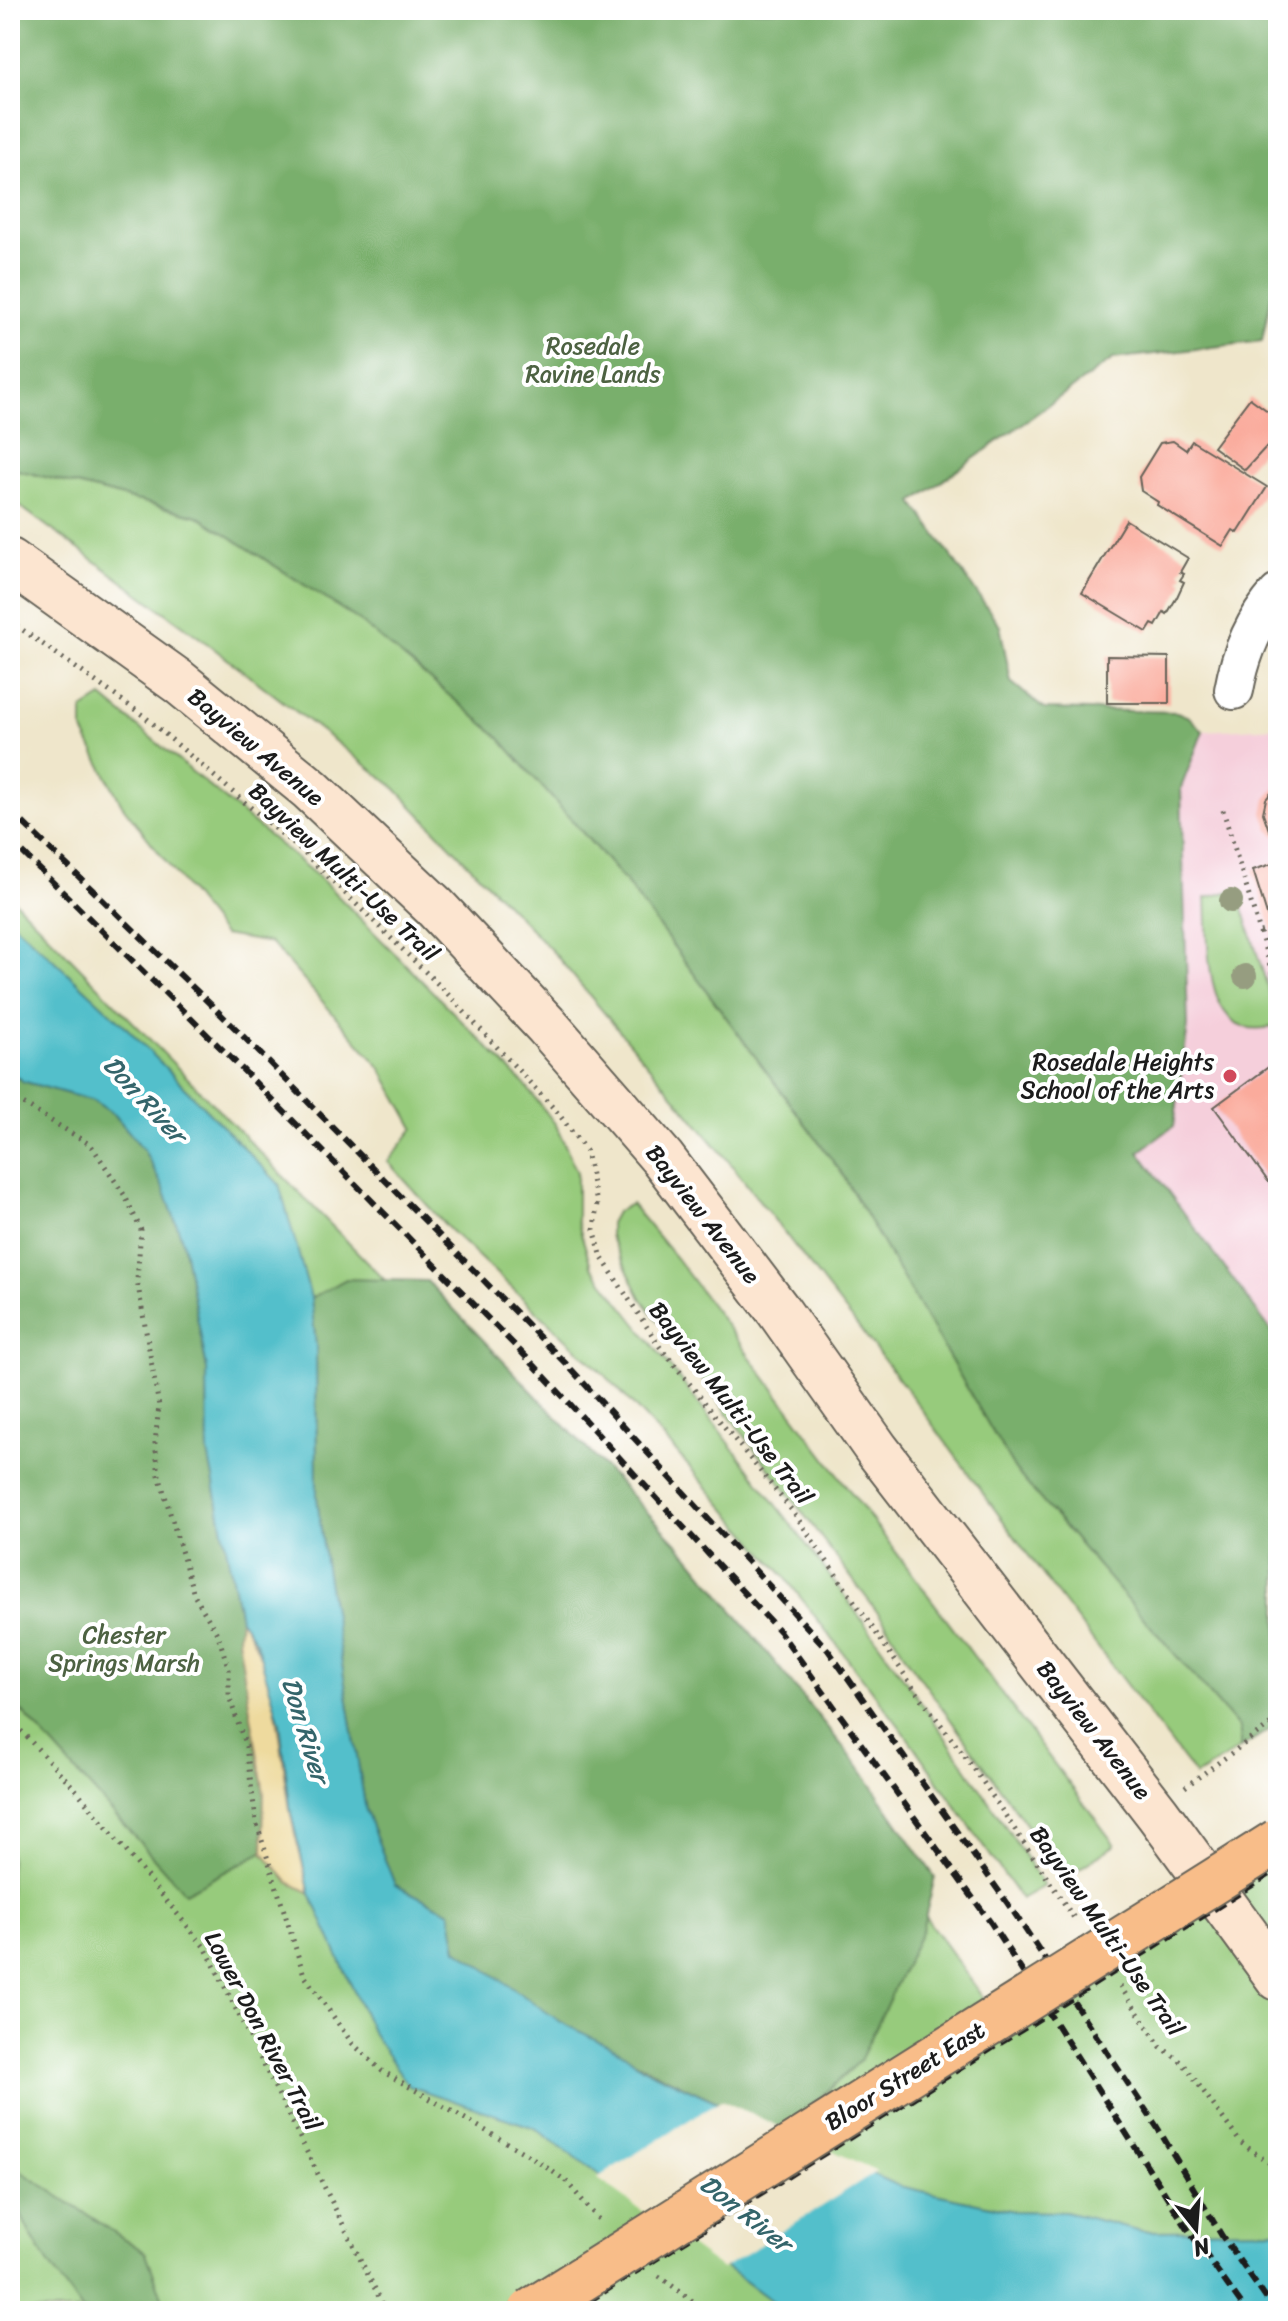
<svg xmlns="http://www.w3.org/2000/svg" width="1288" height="2321" font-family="Sriracha,sans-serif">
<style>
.built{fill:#f5cfdb}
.green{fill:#97cb7c;stroke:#5a744c;stroke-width:2}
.forest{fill:#79af6c;stroke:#4a6644;stroke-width:2}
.sand{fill:#eeda9e;stroke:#857b5d;stroke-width:2}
.water{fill:#52bfcb;stroke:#376e74;stroke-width:2}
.pier{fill:#efe6cb}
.building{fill:#faab9c}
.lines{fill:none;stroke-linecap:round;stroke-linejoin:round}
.minor-casing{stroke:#666359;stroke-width:42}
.secondary-casing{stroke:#666359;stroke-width:48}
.path{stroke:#666359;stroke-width:5;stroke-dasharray:2 6;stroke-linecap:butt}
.minor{stroke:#fff;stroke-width:38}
.secondary{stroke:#fce5d0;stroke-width:44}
.rail{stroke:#1c1c1c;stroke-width:6;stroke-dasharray:12 6;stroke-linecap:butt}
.primary-bridge-casing{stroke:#666359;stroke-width:48;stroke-linecap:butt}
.primary-bridge{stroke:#f8bd89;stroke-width:44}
.tree{fill:#969d80}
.poi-dot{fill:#d1495b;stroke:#fff;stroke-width:3}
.labels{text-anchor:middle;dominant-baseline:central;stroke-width:8;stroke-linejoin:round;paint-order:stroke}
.park-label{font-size:24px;fill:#4d6242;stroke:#fff}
.street-label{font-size:24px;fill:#1c1c1c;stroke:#fff}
.poi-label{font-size:24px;fill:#1c1c1c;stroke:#fff;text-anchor:end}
.water-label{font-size:26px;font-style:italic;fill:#34656b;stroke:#fff}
</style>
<rect width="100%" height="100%" fill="#fff"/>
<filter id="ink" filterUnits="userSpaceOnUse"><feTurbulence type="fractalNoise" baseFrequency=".0125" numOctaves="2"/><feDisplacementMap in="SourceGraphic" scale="16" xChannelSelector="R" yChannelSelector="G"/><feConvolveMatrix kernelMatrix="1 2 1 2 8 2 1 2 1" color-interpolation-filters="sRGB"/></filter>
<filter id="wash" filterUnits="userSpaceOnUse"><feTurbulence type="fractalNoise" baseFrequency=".006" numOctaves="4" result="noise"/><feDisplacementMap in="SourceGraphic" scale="32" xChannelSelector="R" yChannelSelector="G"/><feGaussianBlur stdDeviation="1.8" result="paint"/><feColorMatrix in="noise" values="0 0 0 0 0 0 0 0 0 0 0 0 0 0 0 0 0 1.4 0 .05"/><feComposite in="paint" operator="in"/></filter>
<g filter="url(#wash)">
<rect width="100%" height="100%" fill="#efe6cb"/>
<path class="built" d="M1278 727V1340L1139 1152 1174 1126 1188 1026 1181 788 1203 731Z"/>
<g class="green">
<path d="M10 468 198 516 357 619 496 734 625 881 841 1172 1015 1470 1240 1729V1748L1196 1776 1051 1586 905 1387 726 1158 554 953 392 785 200 638 10 499Z"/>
<path d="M102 697 322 880 525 1085 556 1125 577 1172V1220L591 1266C749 1466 907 1670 1044 1886L1021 1899 903 1731 784 1576 672 1447 609 1379 450 1230 388 1162 414 1128 380 1067 271 943 223 935 122 805 83 731V709Z"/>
<path d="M1237 889 1278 1021V1025C1201 1049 1209 945 1206 898Z"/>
<path d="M10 896 493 1391 809 1755 993 2011 1278 1859V2311H10Z"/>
<path d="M631 1204 676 1258 1115 1845 1065 1878 909 1662 884 1621 641 1298 610 1236V1223L616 1212Z"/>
</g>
<g class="forest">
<path d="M10 10H1278V285L1273 287 1262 341 1113 359 913 502 1000 626 1011 682 1044 709 1177 712 1189 717 1203 731 1181 788 1188 1026 1174 1126 1139 1152 1278 1340V1724L1240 1748V1729L1015 1470 841 1172 625 881 496 734 357 619 198 516 10 468Z"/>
<path d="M10 1071 22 1081 94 1101 115 1115 144 1150 164 1189 183 1242 207 1369 208 1452 240 1619 238 1638 264 1793 263 1852 185 1893 10 1698V1525L14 1520 10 1515Z"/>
<path d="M346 1279 427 1281 688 1555 857 1764 935 1877 922 1930 860 2061 783 2132C708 2098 634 2064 563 2023 526 2002 492 1973 457 1949L450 1912 395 1885 366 1811 325 1562 317 1497 316 1347 311 1298Z"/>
<path d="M10 2164 146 2253 167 2311H83C52 2269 10 2218 10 2164Z"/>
</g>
<path class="sand" d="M240 1619C281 1676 279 1748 291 1815 296 1841 304 1867 310 1893L288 1882 263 1852 264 1793 238 1638Z"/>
<path class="water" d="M10 920 121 1022 279 1184 311 1298 316 1347 317 1497 325 1562 366 1811 395 1885 450 1912 457 1949 561 2022 621 2052 643 2068 899 2186 1014 2211 1065 2212 1142 2231 1278 2230V2307L1138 2306 1122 2311H786L535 2128 409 2086 373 2034 310 1893 291 1814 280 1723 256 1642 240 1619 208 1452 207 1369 183 1242 164 1189 144 1150 115 1115 94 1101 22 1081 10 1071Z"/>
<path class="pier" d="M721 2100 877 2171 722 2269 597 2178Z"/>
<g id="blocks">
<g class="building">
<path d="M1250 398 1269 412 1278 403V468L1269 459 1273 454 1266 447 1245 470 1213 447Z"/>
<path d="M1173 441 1186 450 1192 441 1267 487 1238 533 1233 530 1223 546 1157 505 1158 502 1141 491 1139 477 1160 443Z"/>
<path d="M1126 520 1188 558 1180 572 1184 574 1180 580 1184 582 1177 597 1167 614 1164 612 1156 626 1152 624 1147 632 1082 593Z"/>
<path d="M1107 656 1169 657V703H1107Z"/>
<path d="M1278 785V838L1269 830 1263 813 1266 799Z"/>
<path d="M1278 862V947H1277L1253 870Z"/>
<path d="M1278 1060V1195L1214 1107Z"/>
</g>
</g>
</g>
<g filter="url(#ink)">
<use href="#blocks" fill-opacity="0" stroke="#666359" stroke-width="2"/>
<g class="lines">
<defs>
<path id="minor" d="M1234 690C1240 656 1254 621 1278 594"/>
<path id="secondary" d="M10 561 179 682 310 789 435 907 547 1026 663 1159 778 1310 877 1450 1158 1814 1278 1978"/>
</defs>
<use href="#minor" class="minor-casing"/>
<use href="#secondary" class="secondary-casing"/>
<g class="path">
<path d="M10 621 144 716 305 854 444 990 558 1113 586 1151 597 1203 594 1229 602 1258 660 1347 794 1513 913 1687 977 1773 1076 1921"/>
<path d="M1223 810 1278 992"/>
<path d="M1260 932 1272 929"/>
<path d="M10 1096 91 1145 125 1196 141 1230 137 1280 159 1406 155 1443 159 1475 194 1595 218 1635 229 1670V1696L246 1747 256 1821 304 1975 352 2043 382 2071 533 2158 566 2181 599 2220"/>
<path d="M10 1719 77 1791 206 1949 386 2311"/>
<path d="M1185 1787 1278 1719"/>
<path d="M1120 1986 1161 2047 1183 2063 1240 2142 1278 2169"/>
<path d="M659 2276 694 2302 724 2311"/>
</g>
<use href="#minor" class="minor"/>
<use href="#secondary" class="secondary"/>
<g class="rail">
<path d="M10 810 237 1030 570 1368 828 1650 1013 1911 1157 2127 1222 2236 1275 2311"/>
<path d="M10 840 234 1061 535 1366 780 1632 991 1923 1191 2234 1246 2311"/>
<path d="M504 2311 1278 1826"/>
<path d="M573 2311 1278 1869"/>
</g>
<defs>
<path id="primary-bridge" d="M531 2311 1278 1841"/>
</defs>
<use href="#primary-bridge" class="primary-bridge-casing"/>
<use href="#primary-bridge" class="primary-bridge"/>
</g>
<g class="tree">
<circle cx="1231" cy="901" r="12"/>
<circle cx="1245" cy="976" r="12"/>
</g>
</g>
<circle class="poi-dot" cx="1230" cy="1076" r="8"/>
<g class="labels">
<g class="park-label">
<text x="593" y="346">Rosedale<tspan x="593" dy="28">Ravine Lands</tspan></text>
<text x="124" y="1635">Chester<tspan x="124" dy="28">Springs Marsh</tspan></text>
</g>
<g class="street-label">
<text transform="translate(256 747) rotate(40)">Bayview Avenue</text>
<text transform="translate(344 872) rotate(43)">Bayview Multi-Use Trail</text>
<text transform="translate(703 1214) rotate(52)">Bayview Avenue</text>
<text transform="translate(731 1403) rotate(52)">Bayview Multi-Use Trail</text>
<text transform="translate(1094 1730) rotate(52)">Bayview Avenue</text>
<text transform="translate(1107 1931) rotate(55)">Bayview Multi-Use Trail</text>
<text transform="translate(263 2031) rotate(62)">Lower Don River Trail</text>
<text transform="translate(905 2076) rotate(-32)">Bloor Street East</text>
</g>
<g class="poi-label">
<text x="1214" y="1062">Rosedale Heights<tspan x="1214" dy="28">School of the Arts</tspan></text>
</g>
<g class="water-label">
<text transform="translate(145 1099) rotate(47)">Don River</text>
<text transform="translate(306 1730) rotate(73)">Don River</text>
<text transform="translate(746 2213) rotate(38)">Don River</text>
</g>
</g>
<rect width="1288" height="2321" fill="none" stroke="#fff" stroke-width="40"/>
<g transform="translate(1196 2229) rotate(163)" stroke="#ffffff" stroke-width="6" paint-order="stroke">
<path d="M0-6L14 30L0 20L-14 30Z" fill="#1c1c1c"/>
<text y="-12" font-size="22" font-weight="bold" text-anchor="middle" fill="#1c1c1c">N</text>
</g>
</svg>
